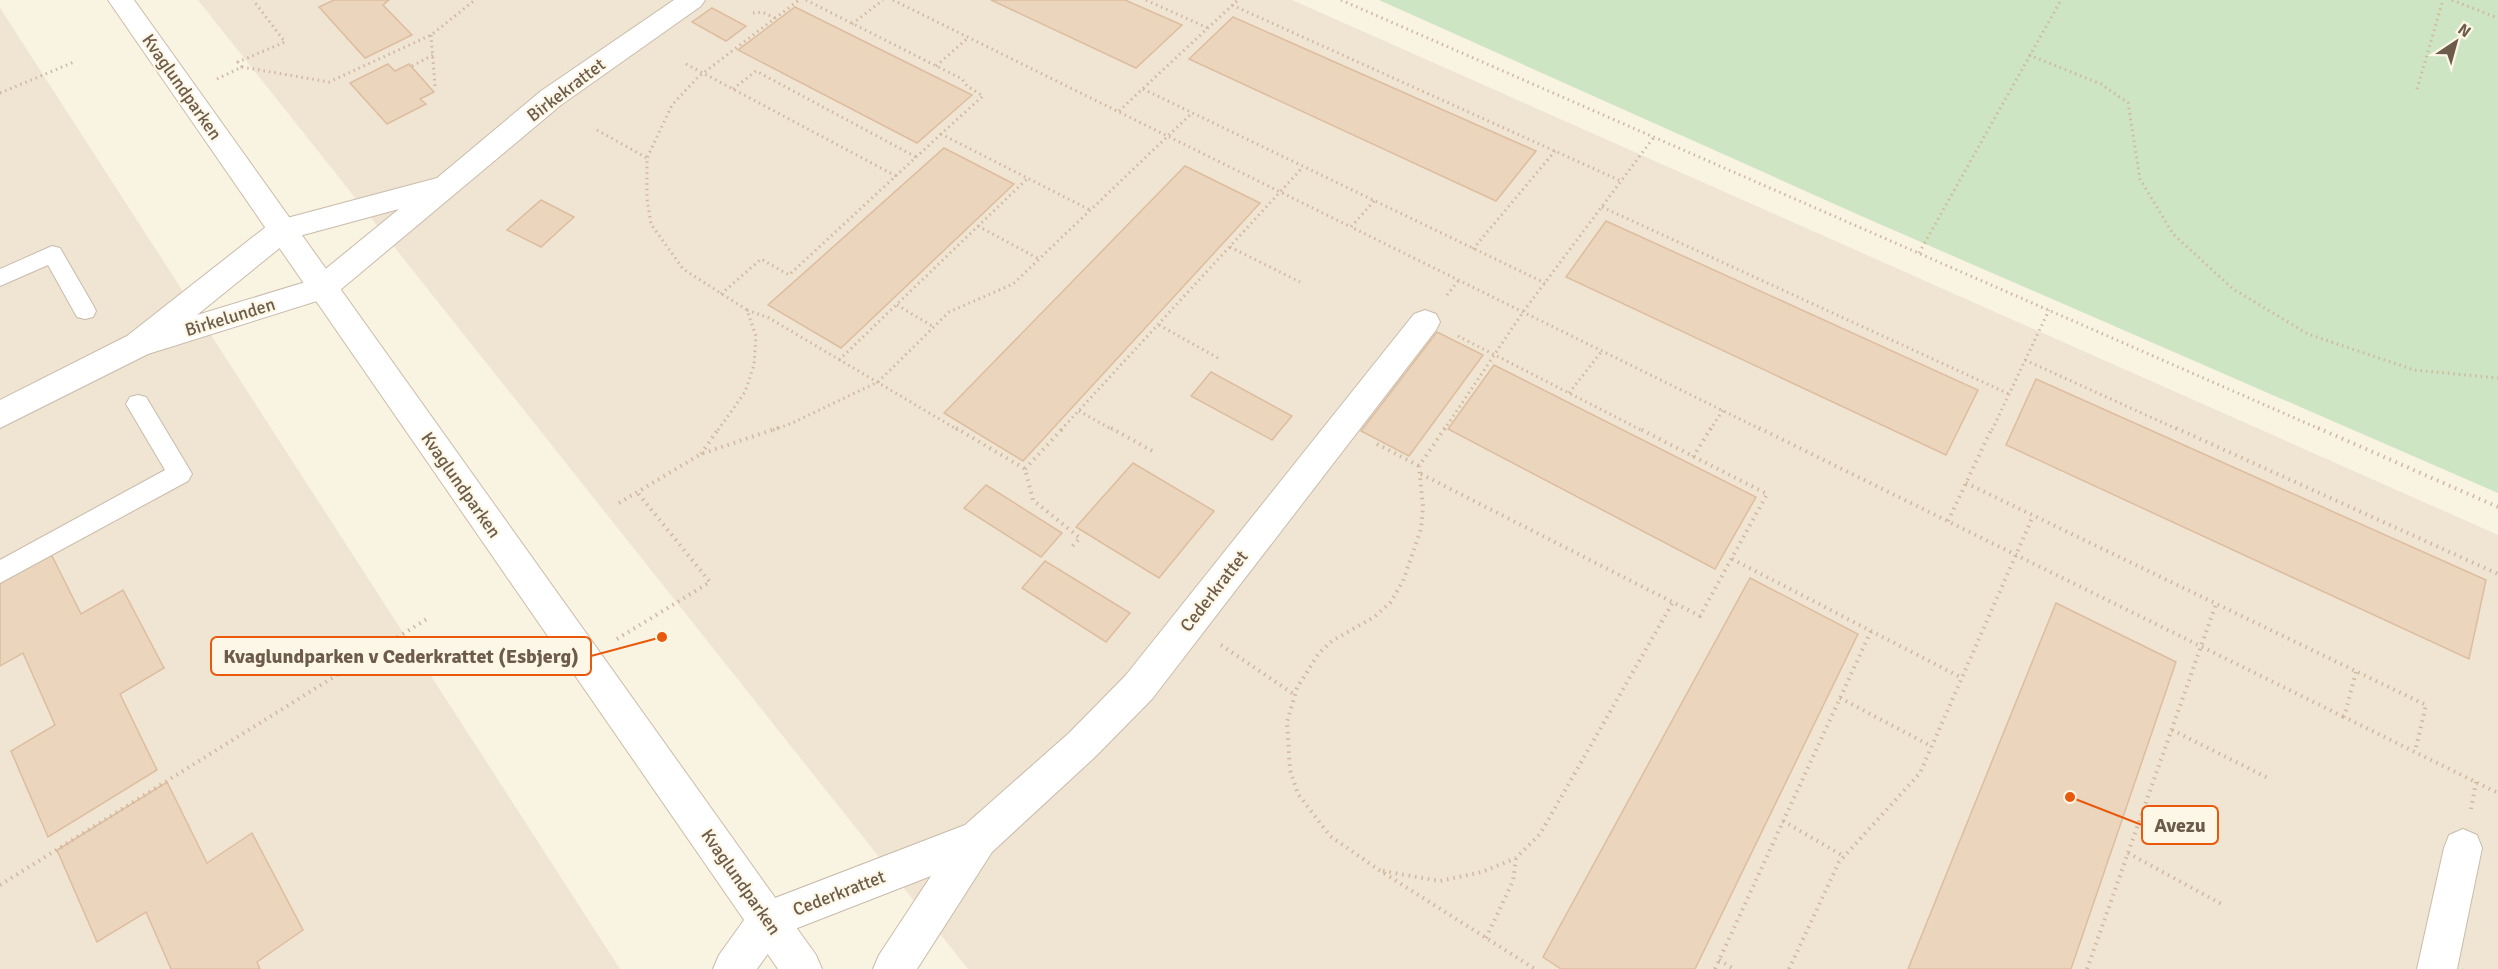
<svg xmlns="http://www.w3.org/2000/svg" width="2498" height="969" font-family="Signika,sans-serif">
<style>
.residential{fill:#f0e5d2}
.green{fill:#cde5c3}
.building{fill:#ecd5bd;stroke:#ddbd9f;stroke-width:1.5}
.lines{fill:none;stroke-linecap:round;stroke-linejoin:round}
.lane-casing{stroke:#c9bbaa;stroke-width:2}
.street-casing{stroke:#c9bbaa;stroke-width:2}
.secondary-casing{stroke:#ccbca9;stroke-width:2}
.path-far1{stroke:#d0b8a0;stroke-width:3;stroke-dasharray:1.5 4;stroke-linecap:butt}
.path{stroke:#d0b8a0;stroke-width:4;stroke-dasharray:1.5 5;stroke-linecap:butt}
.lane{fill:#fff;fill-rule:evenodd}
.street{fill:#fff;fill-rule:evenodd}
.secondary{fill:#fff;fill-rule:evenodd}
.labels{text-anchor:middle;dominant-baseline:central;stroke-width:4.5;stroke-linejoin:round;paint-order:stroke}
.street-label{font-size:18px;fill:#6e5c4b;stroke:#fdf7e8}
.leader{fill:none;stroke:#e8590c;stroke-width:2}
.callout-dot{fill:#e8590c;stroke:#fdf7e8;stroke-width:2}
.callout{fill:#fdf7e8;stroke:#e8590c;stroke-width:2}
.callout-label{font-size:20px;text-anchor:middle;font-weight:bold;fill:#6e5c4b}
</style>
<rect width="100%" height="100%" fill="#f9f3e2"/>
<g class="residential">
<path d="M198 0H1292L2498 535V969H968Z"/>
<path d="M0 8 620 969H0Z"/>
</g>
<path class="green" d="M1379 0H2498V493L1868 219Z"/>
<g class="building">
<path d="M334 0H389L383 5 412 35 365 58 319 7Z"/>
<path d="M991 0H1125L1182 25 1136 68Z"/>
<path d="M795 7 972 95 917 143 738 50Z"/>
<path d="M712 8 746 26 726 41 692 22Z"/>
<path d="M1233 17 1536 151 1496 201 1189 59Z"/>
<path d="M388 64 395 71 409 64 434 92 420 99 426 104 387 124 350 83Z"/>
<path d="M944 148 1014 184 841 348 768 305Z"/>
<path d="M1185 166 1260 203 1023 461 944 413Z"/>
<path d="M541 200 574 217 541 247 507 230Z"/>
<path d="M1606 221 1978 390 1946 455 1566 277Z"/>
<path d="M1437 332 1483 355 1409 456 1361 431Z"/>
<path d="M1494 365 1756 497 1715 569 1448 429Z"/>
<path d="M1211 372 1292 416 1272 440 1191 396Z"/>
<path d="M2036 379 2486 580 2469 659 2006 445Z"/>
<path d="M1133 463 1214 511 1159 578 1076 527Z"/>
<path d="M986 485 1062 533 1041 557 964 508Z"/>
<path d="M48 548 81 614 123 590 164 668 120 694 157 770 48 837 11 751 55 725 23 653 0 666V574Z"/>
<path d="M1045 561 1130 613 1106 642 1022 588Z"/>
<path d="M1750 578 1858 634 1695 969H1561L1543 957Z"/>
<path d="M2056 603 2176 662 2071 969H1908Z"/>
<path d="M167 782 207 863 252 833 303 930 257 962 260 969H171L146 912 97 942 57 850Z"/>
</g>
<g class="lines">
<defs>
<g id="lane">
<path d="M52 246 60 248 93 305 96 311 93 317 85 319 77 317 48 265 0 286V269Z"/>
<path d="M138 395 146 397 188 467 192 474 188 481 0 583V560L165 470 126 404 130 397Z"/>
</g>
<g id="street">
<path d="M674 0H705L701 6 561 105 333 296 148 354 0 428V400L127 336 272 222 437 178 541 91ZM399 209 312 280 197 315 292 238Z"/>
<path d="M1425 310 1436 314 1440 322 1436 330 1152 699 1095 757 992 852 917 969H873L879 955 931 876 782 934 757 969H713L719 955 754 906 965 825 1069 733 1126 675 1414 314Z"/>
<path d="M2463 829 2477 835 2482 848 2457 969H2417L2444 848 2449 835Z"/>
</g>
<path id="secondary" d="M108 0H134L816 955 822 969H778Z"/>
</defs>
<use href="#lane" class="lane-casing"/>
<use href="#street" class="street-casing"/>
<use href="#secondary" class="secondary-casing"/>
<g class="path-far1">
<path d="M806 0 962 79 967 86 983 96 941 134 1090 210"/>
<path d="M893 0 1351 227"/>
<path d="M1146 0 1208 28"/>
<path d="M1341 0 2322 430"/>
<path d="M2452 0 2498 18"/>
<path d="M1232 5 1621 181"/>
<path d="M753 13 762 12 775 18"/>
<path d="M852 24 883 0"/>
<path d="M431 35 435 86 432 87"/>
<path d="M2029 55 2101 84 2128 103 2140 179 2173 234 2233 289 2308 334 2414 370 2498 378"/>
<path d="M686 64 896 176"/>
<path d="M412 66 433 55"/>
<path d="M936 66 969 37"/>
<path d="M242 67 238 62 285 42 253 0"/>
<path d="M217 79 242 67 329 82 431 35 475 0"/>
<path d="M733 89 756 71 916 157"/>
<path d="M1143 89 1545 283"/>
<path d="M2417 89 2443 0"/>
<path d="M0 93 74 62"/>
<path d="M1119 111 1238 0"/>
<path d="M597 130 647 158"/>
<path d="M1374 201 1351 227 1762 430"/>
<path d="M1602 207 2009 394"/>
<path d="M978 226 1039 259"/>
<path d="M1230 247 1300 282"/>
<path d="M1473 249 1555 151"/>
<path d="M1919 253 2061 0"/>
<path d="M721 294 761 259 789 275 941 134"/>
<path d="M1447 295 1459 280"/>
<path d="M897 305 934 327"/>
<path d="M747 310 769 318 958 430"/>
<path d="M1159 325 1218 358"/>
<path d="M1458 336 1641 430"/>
<path d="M839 360 1028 178"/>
<path d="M2025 360 2179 430"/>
<path d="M1569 393 1602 351"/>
<path d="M1079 411 1113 430"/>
<path d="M718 430 745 392 754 365 756 336 747 310 683 269 651 224 647 199V158L672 105 698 77 799 0"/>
<path d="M773 430 790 424 878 382 949 312 1013 284 1192 113"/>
<path d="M1061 430 1303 167"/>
<path d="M1444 430 1523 312 1654 137"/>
<path d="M1710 430 1723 410"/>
<path d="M1992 430 2049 310"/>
</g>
<g class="path">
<path d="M956 428 1025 469 1033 500 1080 538 1070 549"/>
<path d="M1111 428 1156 453"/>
<path d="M1445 428 1419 466 1423 507 1421 529 1403 581 1390 603 1374 617 1332 641 1319 653 1297 688 1287 722 1290 770 1298 794 1330 836 1379 870 1535 969"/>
<path d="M1759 428 2344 717"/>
<path d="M2176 428 2498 574"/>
<path d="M2318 428 2498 507"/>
<path d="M1377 444 1419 466"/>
<path d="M701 454 719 428"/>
<path d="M1693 457 1711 428"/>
<path d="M1025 469 1063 428"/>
<path d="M1421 474 1700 616 1767 494 1638 428"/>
<path d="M1966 483 2426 705 2415 752"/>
<path d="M619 503 701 454 778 428"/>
<path d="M1948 521 1992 428"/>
<path d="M1732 559 1962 678"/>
<path d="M617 639 710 582 637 492"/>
<path d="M1221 645 1295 695"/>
<path d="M2356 672 2344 717 2498 793"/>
<path d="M1840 698 1931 746"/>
<path d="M2172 730 2268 778"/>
<path d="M2471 809 2476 782"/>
<path d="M1783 821 1845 857"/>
<path d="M2128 853 2225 906"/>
<path d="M1383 871 1440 881 1482 872 1516 858 1540 834 1673 602"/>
<path d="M0 885 430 617"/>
<path d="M1486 938 1513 881 1516 859"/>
<path d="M1719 960 1734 969"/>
<path d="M1715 969 1871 631"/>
<path d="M1789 969 1839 862 1920 773 2033 516"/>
<path d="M2087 969 2216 604"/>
</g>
<use href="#lane" class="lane"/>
<use href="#street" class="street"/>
<use href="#secondary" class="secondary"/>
</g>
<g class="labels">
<g class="street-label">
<text transform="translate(182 87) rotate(55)">Kvaglundparken</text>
<text transform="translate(566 90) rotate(-37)">Birkekrattet</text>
<text transform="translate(230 317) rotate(-17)">Birkelunden</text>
<text transform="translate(461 485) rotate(55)">Kvaglundparken</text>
<text transform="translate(1214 591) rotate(-52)">Cederkrattet</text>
<text transform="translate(741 882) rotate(55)">Kvaglundparken</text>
<text transform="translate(839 893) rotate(-21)">Cederkrattet</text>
</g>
</g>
<path class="leader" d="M662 637L591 656M2070 797L2142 825"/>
<g class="callout-dot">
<circle cx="662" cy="637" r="6"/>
<circle cx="2070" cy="797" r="6"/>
</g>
<g class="callout">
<rect x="211" y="637" width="380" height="38" rx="6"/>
<rect x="2142" y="806" width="76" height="38" rx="6"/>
</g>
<g class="callout-label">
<text x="401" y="663">Kvaglundparken v Cederkrattet (Esbjerg)</text>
<text x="2180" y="832">Avezu</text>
</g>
<g transform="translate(2456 42) rotate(36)" stroke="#fdf7e8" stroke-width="4.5" paint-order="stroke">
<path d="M0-4.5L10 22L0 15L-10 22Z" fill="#6e5c4b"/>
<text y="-9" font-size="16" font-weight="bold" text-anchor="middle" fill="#6e5c4b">N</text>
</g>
</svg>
